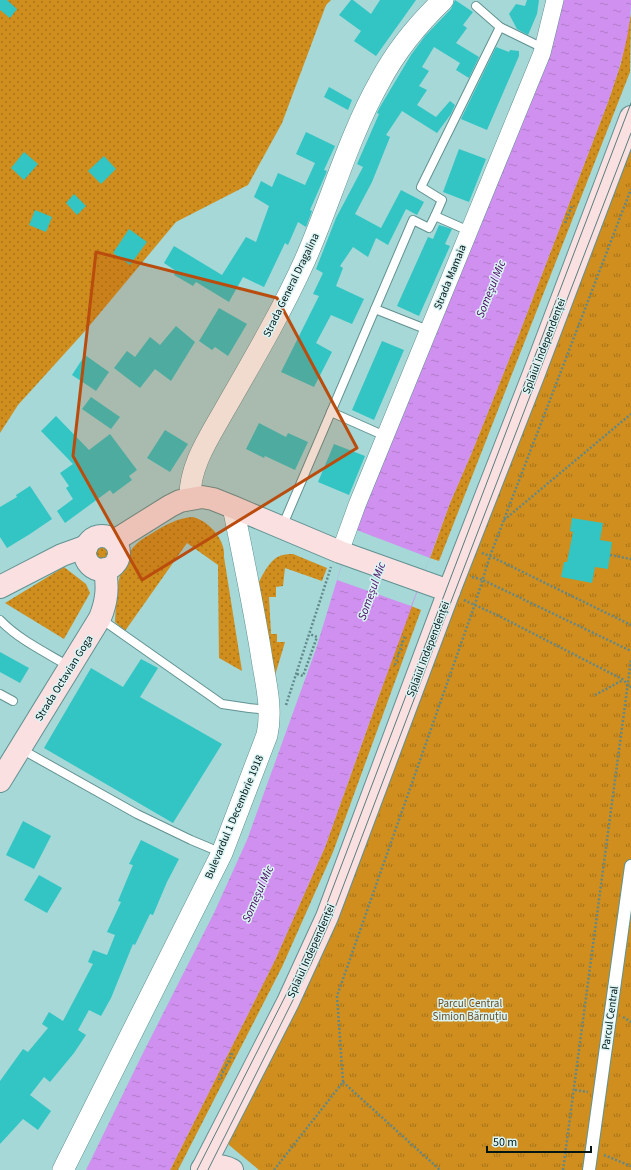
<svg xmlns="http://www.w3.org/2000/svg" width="631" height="1170" font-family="'Source Sans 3',sans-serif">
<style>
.grass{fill:url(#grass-dots)}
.park{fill:url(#park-tufts)}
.water{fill:url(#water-ripples)}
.pier{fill:#a5d8d7}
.building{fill:#32c5c4}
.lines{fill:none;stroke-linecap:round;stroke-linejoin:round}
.service-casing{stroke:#619291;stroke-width:10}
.pedestrian-casing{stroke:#619291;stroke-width:14}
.minor-casing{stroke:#619291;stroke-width:18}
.tertiary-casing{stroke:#619291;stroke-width:22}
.secondary-casing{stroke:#619291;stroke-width:24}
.path{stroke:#628888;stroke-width:2.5;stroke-dasharray:2 2;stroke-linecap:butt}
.service{stroke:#fff;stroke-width:8}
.pedestrian{stroke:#fff;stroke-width:12}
.minor{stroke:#fff;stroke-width:17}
.tertiary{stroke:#fff;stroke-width:21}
.secondary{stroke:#fbe0e2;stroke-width:22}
.tram{stroke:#587c7b;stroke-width:1}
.marked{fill:#ba4c0e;fill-opacity:0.2;stroke:#ba4c0e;stroke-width:3;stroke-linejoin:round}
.labels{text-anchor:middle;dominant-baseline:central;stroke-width:3;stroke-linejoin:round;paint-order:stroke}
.street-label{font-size:11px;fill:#031616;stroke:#daf3f3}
.park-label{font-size:11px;fill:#6a4d22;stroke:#daf3f3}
.water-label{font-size:12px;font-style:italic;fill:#480860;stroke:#daf3f3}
</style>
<defs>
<pattern id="grass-dots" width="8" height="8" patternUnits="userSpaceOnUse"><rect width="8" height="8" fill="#cf8e1e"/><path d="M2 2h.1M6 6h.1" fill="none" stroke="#a67319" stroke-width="1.8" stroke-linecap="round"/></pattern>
<pattern id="park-tufts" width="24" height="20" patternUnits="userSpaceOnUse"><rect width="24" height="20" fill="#cf8e1e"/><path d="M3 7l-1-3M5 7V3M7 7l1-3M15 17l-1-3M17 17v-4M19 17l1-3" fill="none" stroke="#a67319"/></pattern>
<pattern id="water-ripples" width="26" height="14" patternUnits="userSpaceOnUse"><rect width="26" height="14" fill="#d090ef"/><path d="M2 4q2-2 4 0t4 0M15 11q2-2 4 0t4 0" fill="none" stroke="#b17bcc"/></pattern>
</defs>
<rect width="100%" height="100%" fill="#a5d8d7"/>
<g class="grass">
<path d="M0 0H331L326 5 282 123 248 185 176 222 85 331 18 405 0 433Z"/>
<path d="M631 14 630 72 439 561 430 558 450 503 472 452 516 342 608 102 621 63Z"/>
<path d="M193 517C209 521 226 540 224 557L242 671 219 658 218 565 187 543 125 631 115 622C117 594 116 559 141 540 145 537 150 535 154 532 167 524 178 518 193 517Z"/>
<circle cx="102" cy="553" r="11"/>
<path d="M293 554 327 568 322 581 285 568 283 586 276 587V597H269L271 634H277V642H285L273 682 258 584C263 574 271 557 283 555 286 554 290 554 293 554Z"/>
<path d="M64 567 86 584 90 593 64 639 5 603Z"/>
<path d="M411 606 421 610 333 852 282 967 178 1170H170L275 960 325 847Z"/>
</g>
<path class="park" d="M631 142V1170H259L229 1145 228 1137 448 621Z"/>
<path class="water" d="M560 0H631C631 35 619 70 608 102L516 342 472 452 450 503 377 701 325 847 275 960 170 1170H86L140 1059 214 913 247 840 316 649 340 570Z"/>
<path class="pier" d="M354 529 430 558 411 606 337 580Z"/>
<g class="building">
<path d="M0 0H7L17 9 10 18 0 10Z"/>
<path d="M351 0H353L371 14 380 0H416L376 56 354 41 361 31 339 15Z"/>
<path d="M455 0 473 12 463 25 467 28 456 43 479 57 469 78 456 70 460 63 434 47 422 67 429 71 419 86 427 90 417 105 436 117 450 101 455 105 451 114 437 133 402 111 386 135 390 137 372 182 355 214 381 228 401 190 424 202 417 215 406 209 388 245 376 238 368 257 353 247 340 266 343 268 336 286 364 299 352 324 331 315 316 343 332 352 314 387 281 372 319 296 313 294 323 273 316 269 327 241 336 218 363 167 357 164 379 114 377 113 380 107 411 55 425 36 451 9Z"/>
<path d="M527 0H539L537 14 528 35 517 29 509 14 516 4 525 6Z"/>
<path d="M496 47 509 52 510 50 519 51V56L487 130 461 119Z"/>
<path d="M329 87 352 100 348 110 324 97Z"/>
<path d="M306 132 335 146 324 170 327 171 310 210 312 211 306 227 298 222 288 245 285 243 264 287 243 277 229 302 196 282 193 286 174 275 176 271 164 263 174 246 222 275 246 237 256 242 269 206 254 197 261 181 272 187 278 173 305 185 315 163 296 154Z"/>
<path d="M459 149 486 159 469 202 443 192Z"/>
<path d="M24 152 38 164 24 180 11 168Z"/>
<path d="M104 156 116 169 101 184 88 171Z"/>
<path d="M74 194 86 206 77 215 66 203Z"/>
<path d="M35 210 52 217 46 232 29 225Z"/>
<path d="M439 225 452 229 445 244 450 246 419 316 397 306 428 237 433 239Z"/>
<path d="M129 229 147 242 130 265 113 253Z"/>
<path d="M219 308 247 324 228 356 215 347 212 350 199 341Z"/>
<path d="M176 326 195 342 171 381 155 369 140 388 114 368 127 351 135 357 150 337 160 345Z"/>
<path d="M382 341 404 350 374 420 352 410Z"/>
<path d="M85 355 109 372 96 391 72 375Z"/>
<path d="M91 397 120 417 111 429 82 409Z"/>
<path d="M56 416 89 450 110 434 137 470 129 476 132 480 113 494 110 490 65 523 57 511 73 499 66 488 69 486 60 473 73 464 41 431Z"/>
<path d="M259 423 286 437 288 433 308 442 295 470 265 456 264 458 246 449Z"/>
<path d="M165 430 188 444 170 472 147 458Z"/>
<path d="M334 444 365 456 349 495 318 482Z"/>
<path d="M30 486 52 519 30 534 7 548 0 537V507L17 497 16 495Z"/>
<path d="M572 518 603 523 600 540 612 542 608 569 595 567 592 583 561 577 564 562H567L573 532 570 531Z"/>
<path d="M0 652 29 668 20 683 0 672Z"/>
<path d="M141 659 158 668 140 697 222 744 173 823 44 748 91 668 123 687Z"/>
<path d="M23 821 51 836 34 869 6 855Z"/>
<path d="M141 840 179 859 167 882 153 915 150 914 135 945 133 944 111 998 101 1016 89 1010 78 1030 86 1035 74 1053 50 1082 44 1077 30 1095 51 1111 38 1130 23 1119 0 1144V1081L23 1049 28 1052 48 1028 42 1024 49 1012 63 1021 93 964 88 962 93 950 107 955 115 935 107 932 121 902 118 901 133 865 129 864Z"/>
<path d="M39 875 62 888 47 913 24 900Z"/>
</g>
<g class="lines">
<defs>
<g id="service">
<path d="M476 6 500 27 543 48"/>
<path d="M435 216 442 200 421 187 500 27"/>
<path d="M375 309 428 330"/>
<path d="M331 412 385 436"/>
<path d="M282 527 413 220 429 228 435 216 469 231"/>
<path d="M101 619 222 704 249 708 268 710"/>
<path d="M0 620C19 640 47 653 70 667"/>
<path d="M0 694 13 701"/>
<path d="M21 749 137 814 191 840 222 853"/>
</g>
<path id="pedestrian" d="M589 1170 631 866"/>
<path id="minor" d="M340 552 357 505 542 53 555 0"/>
<g id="tertiary">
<path d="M190 498C189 466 210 436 225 409 253 360 282 311 305 260 331 201 348 138 380 81 396 51 418 24 443 0"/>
<path d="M63 1170 222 853 267 735C273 708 265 680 261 653 253 604 243 556 233 507"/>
</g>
<g id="secondary">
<circle cx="102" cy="553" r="17"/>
<path d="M114 541 170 506 180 501 202 497 213 499 233 507 340 552 449 591"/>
<path d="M0 587 62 555 87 546"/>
<path d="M0 781 100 618C107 601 108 587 105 569"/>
<path d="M202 1169C212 1165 222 1165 232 1170"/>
<path d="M202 1170 288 1002 327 917 449 591 533 376 631 117"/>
</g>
</defs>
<use href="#service" class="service-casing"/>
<use href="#pedestrian" class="pedestrian-casing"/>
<use href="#minor" class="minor-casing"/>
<use href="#tertiary" class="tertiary-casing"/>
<use href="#secondary" class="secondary-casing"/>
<g class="path">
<path d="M565 223 572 206"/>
<path d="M504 520 631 414"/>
<path d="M482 553 490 556 631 625"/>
<path d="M610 555 631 559"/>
<path d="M472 577 483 580 631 651"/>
<path d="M464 600 499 616 624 680 628 686 631 687"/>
<path d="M395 665 405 635"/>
<path d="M297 674 303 676 317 637 310 634"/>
<path d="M595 695 623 680"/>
<path d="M286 705 331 567"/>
<path d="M623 1017 631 1022"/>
<path d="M219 1080 233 1052"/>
<path d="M343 1082 440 1170"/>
<path d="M575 1090 588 1092"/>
<path d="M604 1155 631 1166"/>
<path d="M274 1170 343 1082 337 996 475 604 490 556 631 189"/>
<path d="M563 1170 631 660"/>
</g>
<use href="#service" class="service"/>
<use href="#pedestrian" class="pedestrian"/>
<use href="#minor" class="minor"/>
<use href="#tertiary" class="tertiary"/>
<use href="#secondary" class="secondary"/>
<g class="tram">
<path d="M197 1170 292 983 323 914 631 103"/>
<path d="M208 1170 311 964 330 921 449 607 631 133"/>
</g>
</g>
<path class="marked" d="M96 252 277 298 357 448 142 580 73 456Z"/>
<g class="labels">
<g class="street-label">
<text transform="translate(450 277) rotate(-68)">Strada Mamaia</text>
<text transform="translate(291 285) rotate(-64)">Strada General Dragalina</text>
<text transform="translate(544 346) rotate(-69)">Splaiul Independenței</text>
<text transform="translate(428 649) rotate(-69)">Splaiul Independenței</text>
<text transform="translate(64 678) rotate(-58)">Strada Octavian Goga</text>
<text transform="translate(234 817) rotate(-67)">Bulevardul 1 Decembrie 1918</text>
<text transform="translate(311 951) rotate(-66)">Splaiul Independenței</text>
<text transform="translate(610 1018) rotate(-82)">Parcul Central</text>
</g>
<g class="park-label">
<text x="470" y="1003">Parcul Central<tspan x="470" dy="13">Simion Bărnuțiu</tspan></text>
</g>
<g class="water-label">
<text transform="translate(491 289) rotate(-68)">Someșul Mic</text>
<text transform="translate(372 591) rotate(-70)">Someșul Mic</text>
<text transform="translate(258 894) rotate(-66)">Someșul Mic</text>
</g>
</g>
<path d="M487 1146v6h104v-6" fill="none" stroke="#031616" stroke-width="2"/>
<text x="493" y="1146" font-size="12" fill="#031616" stroke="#daf3f3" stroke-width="3" paint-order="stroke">50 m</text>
</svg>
